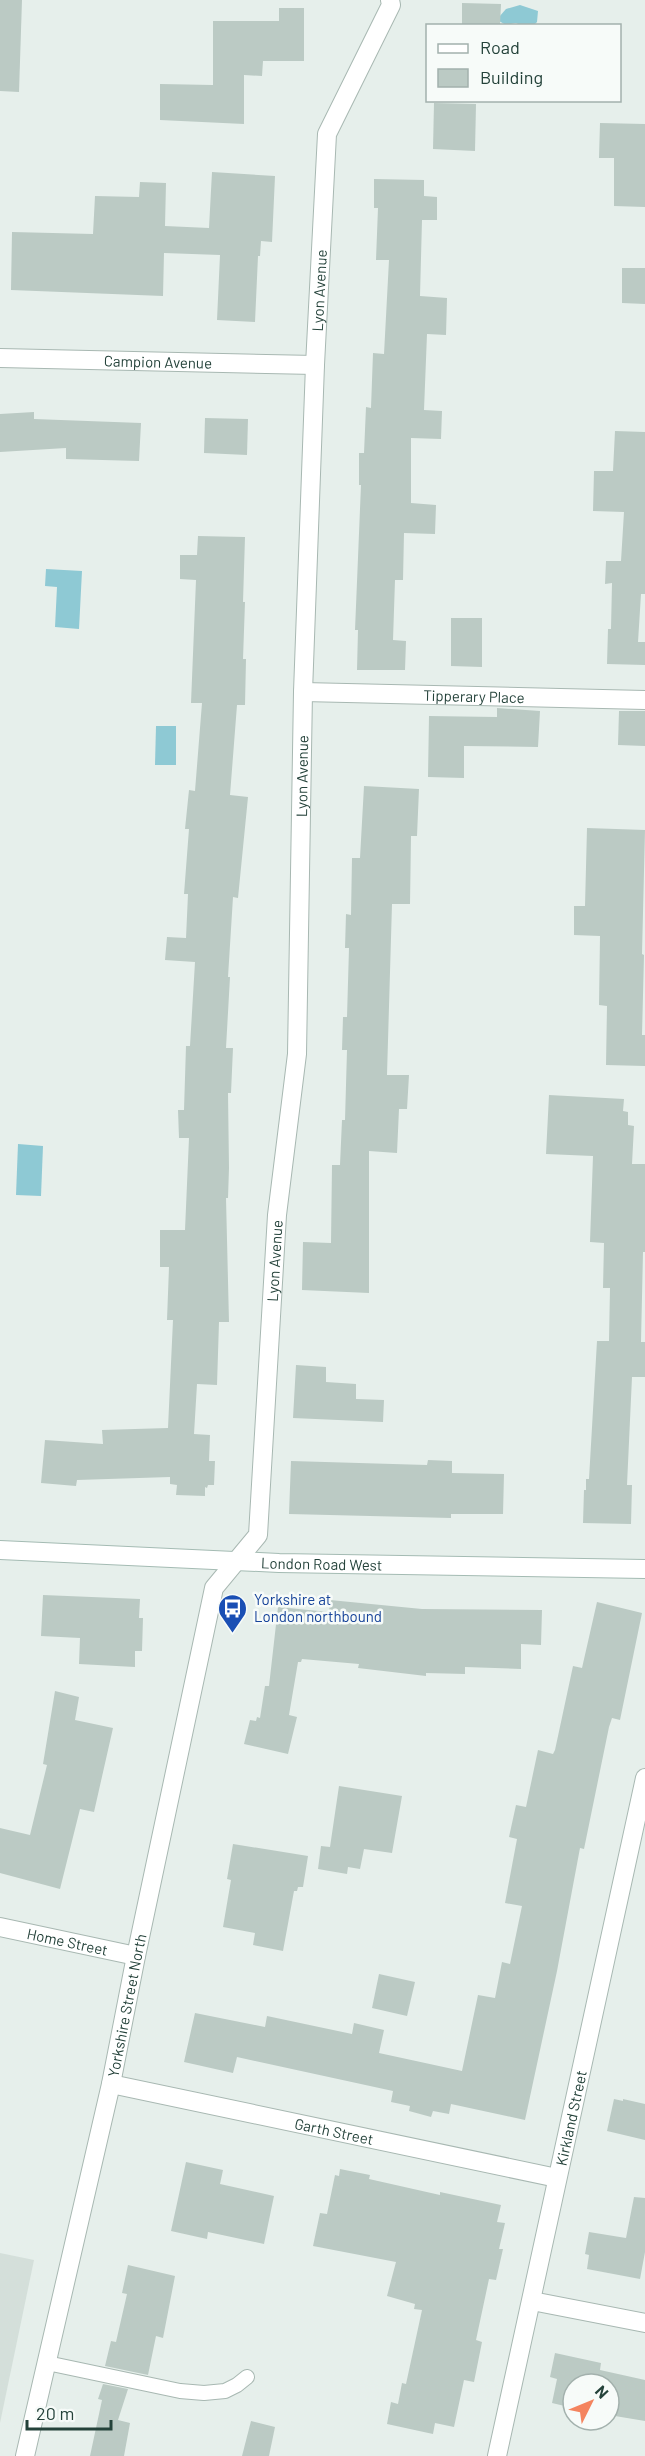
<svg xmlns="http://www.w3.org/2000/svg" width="645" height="2456" font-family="Barlow,sans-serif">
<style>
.built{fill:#d4dfda}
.water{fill:#8ec9d4}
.building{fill:#bbcac4}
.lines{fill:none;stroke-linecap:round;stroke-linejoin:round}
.lane-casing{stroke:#a8b8b2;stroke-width:16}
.street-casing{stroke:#a8b8b2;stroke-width:20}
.secondary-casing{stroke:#a4bbb3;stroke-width:20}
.lane{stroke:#fff;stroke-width:14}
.street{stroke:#fff;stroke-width:18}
.secondary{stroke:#fff;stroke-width:18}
.labels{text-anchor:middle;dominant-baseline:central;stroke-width:5;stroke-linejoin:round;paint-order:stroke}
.street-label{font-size:15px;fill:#24423a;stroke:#f7fbf9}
.transit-label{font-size:15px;fill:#164399;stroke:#f7fbf9;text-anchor:start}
</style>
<rect width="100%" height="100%" fill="#e6efeb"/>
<path class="built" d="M0 2253 34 2260 0 2423Z"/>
<g class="water">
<path d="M520 5 538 11 537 22 533 26 520 25 516 23 506 25 499 21V17L506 9Z"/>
<path d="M46 569 82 571 79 629 55 627 57 587 45 586Z"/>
<path d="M156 726H176V765H155Z"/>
<path d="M18 1144 43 1146 41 1196 16 1195Z"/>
</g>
<g class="building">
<path d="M0 0H22L19 92 0 91Z"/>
<path d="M462 3 501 4 500 26H462Z"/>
<path d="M279 8H304V61H263L262 76 244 75V124L160 120V84L213 85V21H279Z"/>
<path d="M434 103 476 104 475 151 433 149Z"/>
<path d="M600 123 645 124V207L614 206V158H599Z"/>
<path d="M212 172 275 176 272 242 261 241 260 256H258L255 322 217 320 220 255 164 253 163 296 11 290 12 232 93 234 95 196 139 197 140 182 166 183 165 226 209 228Z"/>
<path d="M374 179 424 180V196L437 197V220H422L420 296 447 298 446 335 427 334 424 410 442 411 441 439 411 438V503L436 505 435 534 404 533 403 580H395L393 640 406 641 405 670H357L358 630H355L361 485H359V453H364L366 407 371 408 373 353 384 354 389 260H376L378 208H374Z"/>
<path d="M622 268H645V304L622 303Z"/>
<path d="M34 412V419L141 423 139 461 66 459V448L0 452V414Z"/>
<path d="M205 418 248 419 247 455 204 453Z"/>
<path d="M615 431 645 432V594H641L638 642H645V665L607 664 608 629H611L612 583 605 584 606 561H621L624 512 593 511 594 471H613Z"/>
<path d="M198 536 245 537 243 602H245L243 659H246L245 705H237L230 795 248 797 238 898 233 897 228 977H230L226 1048H233L231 1093H228L229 1168 228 1198H226L229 1322H219L217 1385 197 1384 194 1434 210 1435 209 1461H215L214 1485H208L207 1488 205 1487V1496L176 1495 177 1485 170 1484V1477L77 1480 76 1486 41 1483 45 1440 103 1444 102 1430 168 1428 173 1320H167L169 1267H160V1230H185L189 1138H179L178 1110H184L186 1046H190L195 962 165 960 167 937 186 938 188 894H184L189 829H185L189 790 195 791 202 703H191L196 580 180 579V555H197Z"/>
<path d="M451 618H482V667L451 666Z"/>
<path d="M497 708 540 711 538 747 464 746V778L428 777 429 716 497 717Z"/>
<path d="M619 711H645V746L618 745Z"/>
<path d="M364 786 419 789 417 836H411L410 904H392L387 1075H409L407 1109H399L397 1153 369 1151V1293L302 1290 303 1242 331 1243 332 1165H340L342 1120H345L347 1050H342L343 1017H347L349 948H345L346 914 351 915 352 858H360Z"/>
<path d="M587 828 645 830 642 954 644 955 642 1035H645V1066L606 1065 607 1006 599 1005 600 936 574 935V906H585Z"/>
<path d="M549 1095 624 1099 623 1111 628 1112V1125L634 1126 632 1164H645V1252H643L641 1342H645V1377H632L627 1485H632L631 1524 583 1523 584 1490H586V1479H589L597 1341H609L610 1288H603L604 1243 590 1242 593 1156 546 1154Z"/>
<path d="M296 1365 326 1367V1382L356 1384V1399L384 1400 383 1422 293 1418Z"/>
<path d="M428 1460 452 1461V1473L504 1474 503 1514H451V1518L289 1514 291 1461 427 1465Z"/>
<path d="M43 1595 140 1599 139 1618H143L142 1651H135V1667L79 1664 80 1638 41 1636Z"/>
<path d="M330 1600 422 1609 542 1610 541 1645 521 1644V1669L465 1667V1674L426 1673V1676L358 1668 359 1664 302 1659 301 1662H298L289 1715 297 1717 288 1754 244 1744 250 1720 256 1721 257 1717 260 1718 265 1686H269L278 1607 329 1612Z"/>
<path d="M597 1602 642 1613 620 1720 612 1718 609 1727 584 1849 580 1848 557 1971 525 2120 451 2104 449 2114 433 2111 431 2117 409 2111 410 2106 391 2102 393 2091 237 2057 233 2073 184 2062 195 2013 265 2027 267 2016 352 2034 354 2023 384 2030 379 2053 462 2071 478 1995 495 1998 502 1962 510 1964 522 1906 505 1903 517 1839 509 1837 516 1805 526 1807 538 1750 553 1754 555 1750 573 1666 582 1668Z"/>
<path d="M55 1691 79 1697 75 1720 113 1728 94 1812 80 1809 60 1889 0 1873V1828L30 1835 47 1765 43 1764Z"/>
<path d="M339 1786 402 1796 392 1853 364 1849 360 1869 348 1867 347 1874 318 1869 321 1846 330 1847Z"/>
<path d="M233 1844 308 1856 303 1887H298L297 1891H294L283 1951 253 1945 255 1933 223 1927 231 1880 227 1879Z"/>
<path d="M379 1974 415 1982 407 2016 372 2008Z"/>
<path d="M614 2099 623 2101V2099L645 2104V2140L607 2131Z"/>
<path d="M186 2162 223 2170 220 2184 274 2196 264 2244 208 2232 207 2239 171 2231Z"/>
<path d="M340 2169 370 2175 369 2179 440 2195V2192L501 2205 497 2222 505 2223 499 2249H503L496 2280 489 2279 476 2340 482 2342 474 2382 464 2380 454 2427 435 2423 433 2434 387 2424 391 2402 398 2404 402 2383 406 2384 422 2310 414 2309 415 2304 387 2296 396 2262 313 2246 320 2213 327 2214 335 2175 339 2176Z"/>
<path d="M634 2197 645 2198V2252L640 2279 587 2269 589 2255 585 2254 589 2232 626 2238Z"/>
<path d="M128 2265 175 2276 163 2338 156 2336 148 2375 105 2366 111 2341 116 2342 127 2294 122 2293Z"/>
<path d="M555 2353 601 2363 600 2370 645 2380V2421L609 2415V2384H573V2408L552 2403 557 2379 550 2377Z"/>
<path d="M103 2384 128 2389 118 2420 130 2423 124 2456H90L102 2400 98 2399Z"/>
<path d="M251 2421 275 2427 269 2456H242Z"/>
</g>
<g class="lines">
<defs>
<path id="lane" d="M47 2363 180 2391 204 2393 225 2391 237 2385 247 2377"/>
<g id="street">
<path id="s1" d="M0 358 315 365"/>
<path id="s2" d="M303 692 645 700"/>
<path id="s3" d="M0 1927 136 1956"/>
<path id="s4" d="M111 2084 557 2178"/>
<path d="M532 2301 645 2323"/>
<path id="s5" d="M25 2456 111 2084 136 1956 214 1588 258 1535 277 1215 297 1054 303 692 315 365 327 134 391 5 390 0"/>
<path id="s6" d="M497 2456 645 1778"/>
</g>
<g id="secondary">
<path id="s7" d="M0 1550 279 1563 645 1569"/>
</g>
</defs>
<use href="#lane" class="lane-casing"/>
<use href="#street" class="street-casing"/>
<use href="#secondary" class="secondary-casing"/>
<use href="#lane" class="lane"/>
<use href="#street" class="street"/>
<use href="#secondary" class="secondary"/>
</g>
<defs>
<symbol id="bus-pin" viewBox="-11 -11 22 30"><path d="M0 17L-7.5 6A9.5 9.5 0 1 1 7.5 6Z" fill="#1a4fb4" stroke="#f7fbf9"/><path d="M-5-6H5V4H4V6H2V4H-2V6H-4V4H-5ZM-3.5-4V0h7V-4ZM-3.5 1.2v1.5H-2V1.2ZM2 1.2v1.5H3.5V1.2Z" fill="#fff"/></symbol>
</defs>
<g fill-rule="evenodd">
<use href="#bus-pin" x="216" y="1592" width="33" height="45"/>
</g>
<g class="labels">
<g class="street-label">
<text stroke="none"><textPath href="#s5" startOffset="2204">Lyon Avenue</textPath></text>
<text stroke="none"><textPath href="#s1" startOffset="158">Campion Avenue</textPath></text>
<text stroke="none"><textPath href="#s2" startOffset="171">Tipperary Place</textPath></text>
<text stroke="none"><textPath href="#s5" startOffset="1718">Lyon Avenue</textPath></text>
<text stroke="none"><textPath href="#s5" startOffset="1232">Lyon Avenue</textPath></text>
<text stroke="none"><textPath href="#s7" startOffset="322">London Road West</textPath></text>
<text stroke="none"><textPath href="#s3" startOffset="69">Home Street</textPath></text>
<text stroke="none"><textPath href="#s5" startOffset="462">Yorkshire Street North</textPath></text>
<text stroke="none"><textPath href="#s6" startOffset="346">Kirkland Street</textPath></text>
<text stroke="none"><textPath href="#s4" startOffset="228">Garth Street</textPath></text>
</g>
<g class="transit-label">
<text x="254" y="1599">Yorkshire at<tspan x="254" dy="17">London northbound</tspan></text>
</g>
</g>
<rect x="426" y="24" width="195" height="78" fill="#f7fbf9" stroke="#a3b1ad" stroke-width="1.5"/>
<rect x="438" y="44" width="30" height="9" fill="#ffffff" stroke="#a3b1ad" stroke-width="1.5"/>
<text x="480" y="54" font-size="18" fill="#24423a">Road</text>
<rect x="438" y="69" width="30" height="18" fill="#bbcac4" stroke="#a3b1ad" stroke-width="1.5"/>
<text x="480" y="84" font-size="18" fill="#24423a">Building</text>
<g transform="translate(591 2402) rotate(47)"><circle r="28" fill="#f7fbf9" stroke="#a3b1ad" stroke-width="1.5"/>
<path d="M0-4.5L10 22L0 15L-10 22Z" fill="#f4845f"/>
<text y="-9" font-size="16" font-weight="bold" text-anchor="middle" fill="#24423a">N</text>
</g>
<path d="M27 2420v9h84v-9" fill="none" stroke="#24423a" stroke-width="3"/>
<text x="36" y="2420" font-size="18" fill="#24423a" stroke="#f7fbf9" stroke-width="4.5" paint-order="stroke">20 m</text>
</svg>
